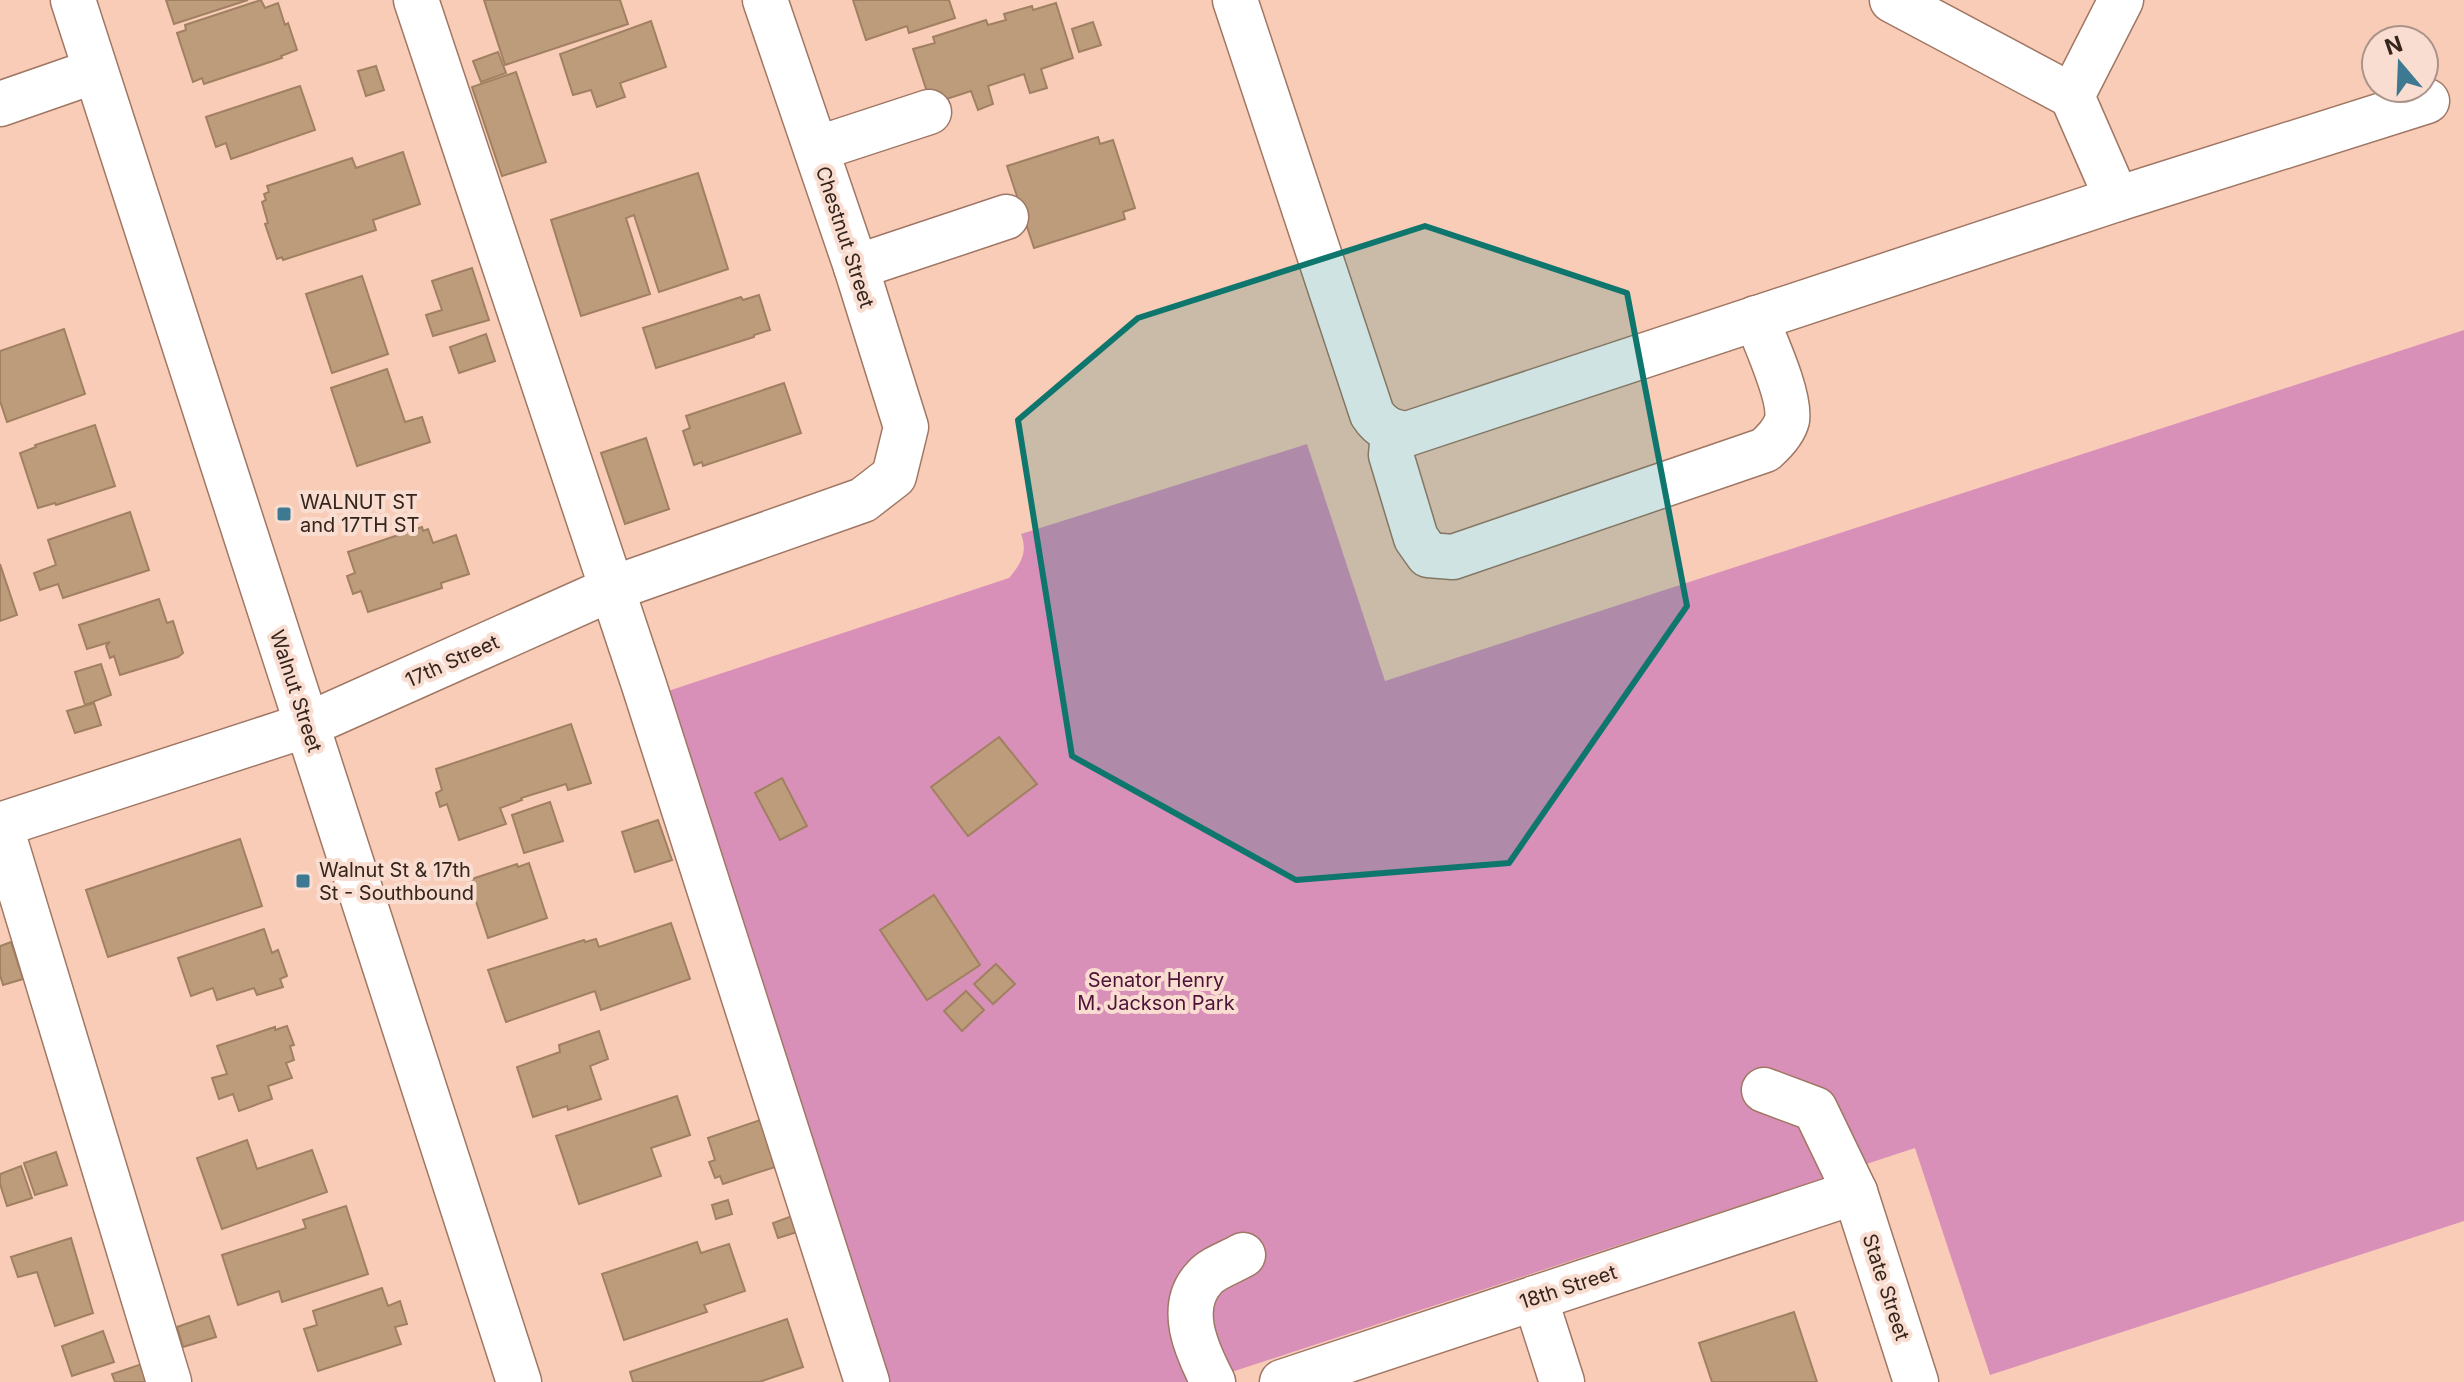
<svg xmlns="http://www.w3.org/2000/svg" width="2464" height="1382" font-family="Inter,sans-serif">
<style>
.green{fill:#d890b8}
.building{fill:#bd9c7c;stroke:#a08061;stroke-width:2}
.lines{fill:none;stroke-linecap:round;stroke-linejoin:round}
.minor-casing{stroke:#a07764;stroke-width:47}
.major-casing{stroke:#a07764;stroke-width:47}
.minor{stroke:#fff;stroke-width:44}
.major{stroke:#fff;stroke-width:44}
.marked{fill:#0f766e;fill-opacity:0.2;stroke:#0f766e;stroke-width:6;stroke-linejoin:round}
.poi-dot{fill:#3d7990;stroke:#f9ddd1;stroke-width:3}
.labels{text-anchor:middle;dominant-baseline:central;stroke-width:8;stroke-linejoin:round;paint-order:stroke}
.street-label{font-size:20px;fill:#35241c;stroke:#f9ddd1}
.poi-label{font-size:20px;fill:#35241c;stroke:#f9ddd1;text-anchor:start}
.park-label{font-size:20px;fill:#4d1237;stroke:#f9ddd1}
</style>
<rect width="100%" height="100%" fill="#f9ccb7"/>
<path class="green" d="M2464 330V1221L1990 1375 1915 1148 1201 1382H879L656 695 1009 578C1021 564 1028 552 1021 534L1307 444 1385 681Z"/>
<g class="building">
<path d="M166 0H248L174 24Z"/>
<path d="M261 0 265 8 278 3 285 25 288 23 297 50 281 56 282 58 204 84 202 78 193 82 177 33 186 30 185 25Z"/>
<path d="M484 0H620L628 24 505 65Z"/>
<path d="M853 0H949L955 18 909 33 907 26 866 40Z"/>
<path d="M1056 3 1073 58 1041 69 1047 88 1030 93 1024 74 988 86 993 104 978 110 971 91 931 104 913 49 935 43 933 37 986 20 988 25 1006 20 1004 14 1032 6 1033 10Z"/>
<path d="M651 21 666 67 620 83 625 97 597 107 591 90 573 95 560 54Z"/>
<path d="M1093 22 1101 45 1079 52 1072 29Z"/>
<path d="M498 52 506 73 481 82 473 61Z"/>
<path d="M376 66 384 90 366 96 358 71Z"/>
<path d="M516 72 546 162 502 176 472 87Z"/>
<path d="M300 86 315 130 231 159 226 143 216 147 206 117Z"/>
<path d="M1098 137 1100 144 1113 140 1135 208 1123 212 1125 219 1034 248 1007 166Z"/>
<path d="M403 152 420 204 373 220 376 230 283 260 282 257 277 259 265 224 268 223 262 202 266 200 264 194 269 192 267 186 352 158 356 168Z"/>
<path d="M698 173 728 269 659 292 634 215 626 218 650 294 581 316 551 220Z"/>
<path d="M472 268 489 320 433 336 426 315 442 310 432 281Z"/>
<path d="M362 276 388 354 332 373 306 294Z"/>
<path d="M759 295 770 330 754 335V337L656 368 643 328 741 297 743 300Z"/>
<path d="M64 329 85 394 7 422 0 401V351Z"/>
<path d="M486 334 495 361 459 373 450 347Z"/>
<path d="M387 369 405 422 422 417 430 442 357 466 331 388Z"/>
<path d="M784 383 801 433 703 466 702 462 694 465 683 431 690 428 686 416Z"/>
<path d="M95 425 115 486 56 505 55 503 38 508 20 453 36 447 35 445Z"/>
<path d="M646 438 669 509 625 524 601 453Z"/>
<path d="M130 512 149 570 63 598 58 584 40 590 34 573 56 565 48 540Z"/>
<path d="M422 527 423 531 428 529 433 543 456 535 469 574 441 583 442 588 368 612 361 591 353 594 347 576 355 573 348 552Z"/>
<path d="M0 564 17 615 0 621Z"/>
<path d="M159 599 167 623 173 621 183 653 178 657 120 675 114 656 110 658 106 646 110 642 87 649 79 625Z"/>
<path d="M101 664 111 695 85 705 75 672Z"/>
<path d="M94 703 101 725 75 733 67 711Z"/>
<path d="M571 724 591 783 568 790 566 784 521 798 522 800 500 808 506 824 459 840 447 804 440 807 436 793 442 790 436 769Z"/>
<path d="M999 737 1037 784 968 836 931 787Z"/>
<path d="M782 778 807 826 780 840 755 793Z"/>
<path d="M550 802 563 841 524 853 512 815Z"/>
<path d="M658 820 672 860 635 872 622 832Z"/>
<path d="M240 839 262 906 108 957 86 890Z"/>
<path d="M529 863 547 918 488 938 469 880 517 864 518 867Z"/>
<path d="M934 895 980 965 927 1000 880 930Z"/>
<path d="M671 923 690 979 601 1010 595 991 506 1022 488 970 584 940 585 942 596 939 599 947Z"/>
<path d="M264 929 272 953 278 950 287 976 280 979 283 987 257 995 254 988 217 1000 213 988 191 996 178 958Z"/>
<path d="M11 942 23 979 3 985 0 975V946Z"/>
<path d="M996 964 1015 984 993 1004 974 984Z"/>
<path d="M966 991 984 1010 962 1031 944 1011Z"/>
<path d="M287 1026 294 1045 290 1046 294 1060 286 1063 292 1078 268 1086 272 1099 239 1111 233 1094 219 1099 212 1078 227 1074 217 1046 275 1027V1030Z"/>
<path d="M599 1031 608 1059 590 1066 601 1099 568 1110 567 1106 533 1117 517 1067 560 1052 559 1045Z"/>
<path d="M677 1096 690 1135 651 1148 661 1176 579 1204 556 1136Z"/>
<path d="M766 1118 781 1165 723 1184 720 1176 715 1178 709 1162 715 1160 708 1138Z"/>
<path d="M247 1140 257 1169 312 1150 327 1192 222 1229 197 1158Z"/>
<path d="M56 1152 67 1185 35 1195 24 1163Z"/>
<path d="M21 1166 32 1198 7 1206 0 1184V1174Z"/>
<path d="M728 1200 732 1214 716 1219 712 1205Z"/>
<path d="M346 1206 368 1274 282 1302 279 1291 238 1305 222 1255 306 1228 303 1220Z"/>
<path d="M795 1215 800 1231 778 1238 773 1223Z"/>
<path d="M71 1238 93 1313 55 1326 37 1272 18 1277 11 1257Z"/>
<path d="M697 1242 701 1253 729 1244 745 1291 704 1305 707 1312 624 1340 602 1274Z"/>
<path d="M382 1288 388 1306 400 1301 407 1324 395 1327 401 1344 318 1371 304 1329 317 1325 313 1311Z"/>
<path d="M1794 1312 1817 1382H1712L1699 1343Z"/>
<path d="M209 1316 216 1337 183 1347 177 1327Z"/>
<path d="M787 1319 803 1367 759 1382H633L630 1372Z"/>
<path d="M103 1331 114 1362 72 1376 62 1346Z"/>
<path d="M142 1364 148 1382H115L112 1374Z"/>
</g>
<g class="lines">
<defs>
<g id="minor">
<path d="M416 0 644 685 867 1382"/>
<path d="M1235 0 1372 414C1381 428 1392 432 1407 434L2117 199 2072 96 1892 0"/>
<path d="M2072 96 2121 0"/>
<path d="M0 104 95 71"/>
<path d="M816 149 929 112"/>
<path d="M2117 199 2427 101"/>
<path d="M856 267 1006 217"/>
<path d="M1393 432 1391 455 1416 538 1428 555 1453 557 1765 450C1774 442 1784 432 1787 420 1791 397 1765 341 1756 318"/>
<path d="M0 824 169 1382"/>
<path d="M0 825 307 725 611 589 863 500 894 476 906 427 856 267 765 0"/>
<path d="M1764 1090 1815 1109 1855 1192 1916 1382"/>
<path d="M1535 1298 1562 1382"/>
<path d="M1213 1382C1197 1351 1176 1307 1205 1277 1213 1268 1231 1262 1243 1255"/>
<path d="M1282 1382 1855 1192"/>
</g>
<path id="major" d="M73 0 519 1382"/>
</defs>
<use href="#minor" class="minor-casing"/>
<use href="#major" class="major-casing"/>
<use href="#minor" class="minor"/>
<use href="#major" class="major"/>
</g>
<path class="marked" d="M1425 226 1627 293 1687 606 1509 863 1296 880 1072 756 1018 420 1138 318Z"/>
<g class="poi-dot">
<rect x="276" y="506" width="16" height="16" rx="4"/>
<rect x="295" y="873" width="16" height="16" rx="4"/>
</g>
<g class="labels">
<g class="street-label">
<text transform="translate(845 237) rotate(72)">Chestnut Street</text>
<text transform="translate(452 661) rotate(-24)">17th Street</text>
<text transform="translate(296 691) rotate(72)">Walnut Street</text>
<text transform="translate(1568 1287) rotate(-18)">18th Street</text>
<text transform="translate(1886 1287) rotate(72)">State Street</text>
</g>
<g class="poi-label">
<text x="300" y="502">WALNUT ST<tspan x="300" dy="23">and 17TH ST</tspan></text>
<text x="319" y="870">Walnut St &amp; 17th<tspan x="319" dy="23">St - Southbound</tspan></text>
</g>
<g class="park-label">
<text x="1156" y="980">Senator Henry<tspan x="1156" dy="23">M. Jackson Park</tspan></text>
</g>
</g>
<g transform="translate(2400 64) rotate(341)"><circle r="38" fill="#f9ddd1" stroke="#ab9389" stroke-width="2"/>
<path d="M0-6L14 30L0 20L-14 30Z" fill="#3d7990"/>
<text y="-12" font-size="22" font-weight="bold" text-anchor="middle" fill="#35241c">N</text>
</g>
</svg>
